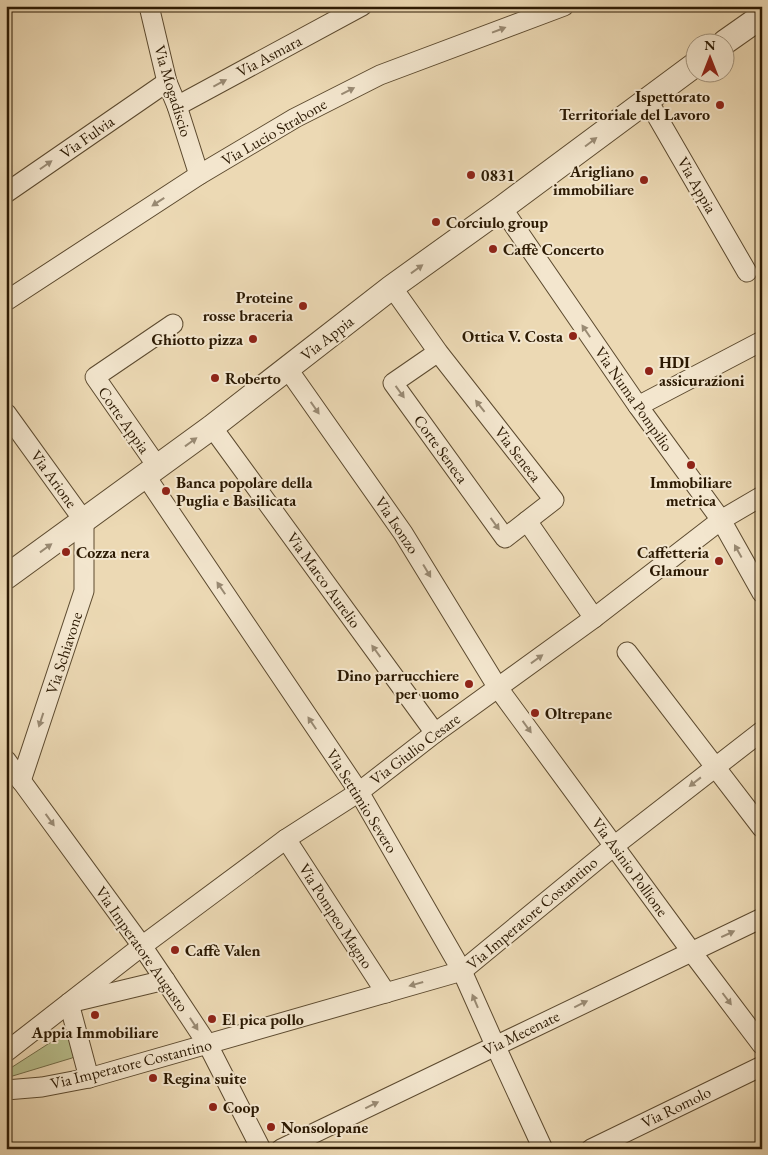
<svg xmlns="http://www.w3.org/2000/svg" width="768" height="1155" font-family="'EB Garamond',serif">
<style>
.green{fill:#b8bf8d;stroke:#726c48}
.lines{fill:none;stroke-linecap:round;stroke-linejoin:round}
.minor-casing{stroke:#5c4a2f;stroke-width:21}
.tertiary-casing{stroke:#5c4a2f;stroke-width:26}
.minor{stroke:#f3e6ce;stroke-width:19}
.tertiary{stroke:#f3e6ce;stroke-width:24}
.oneway{fill:#998a73}
.poi-dot{fill:#8f2418;stroke:#f3e6ce;stroke-width:2}
.labels{text-anchor:middle;dominant-baseline:central;stroke-width:4;stroke-linejoin:round;paint-order:stroke}
.street-label{font-size:16px;fill:#2c1a03;stroke:#f3e6ce}
.poi-label{font-size:16px;font-weight:bold;fill:#2c1a03;stroke:#f3e6ce;text-anchor:start}
</style>
<rect width="100%" height="100%" fill="#ecd9b4"/>
<filter id="stains"><feTurbulence type="fractalNoise" baseFrequency=".004" numOctaves="4"/><feColorMatrix values="0 0 0 0 .2 0 0 0 0 .09 0 0 0 0 .02 0 0 0 .5 -.17"/></filter>
<radialGradient id="worn" r=".72"><stop offset=".6" stop-color="#630" stop-opacity="0"/><stop offset="1" stop-color="#630" stop-opacity=".3"/></radialGradient>
<path class="green" d="M62 1035 71 1037 75 1056 72 1058 6 1078V1071Z"/>
<g class="lines">
<defs>
<g id="minor">
<path d="M149 6 167 82 177 106 199 175"/>
<path d="M647 99 747 272"/>
<path d="M177 106 362 6"/>
<path d="M6 193 167 82"/>
<path d="M502 208 638 406 721 520 762 593"/>
<path d="M392 287 438 352 554 500 505 538 393 383 438 352"/>
<path d="M6 301 199 175 295 118 380 75 564 6"/>
<path d="M287 368 403 533 498 688 691 951 762 1045"/>
<path d="M638 406 762 341"/>
<path d="M6 413 84 521V591L21 781"/>
<path d="M212 427 435 733"/>
<path d="M157 466 95 377 173 324"/>
<path d="M145 475 359 792 462 971 495 1045 543 1149"/>
<path d="M527 521 594 618"/>
<path d="M627 652 762 828"/>
<path d="M6 760 142 946 165 980 208 1045 261 1149"/>
<path d="M286 839 386 993"/>
<path d="M6 1052 142 946 286 839 359 792 435 733 594 618 721 520 762 496"/>
<path d="M89 1078 69 1003 165 980"/>
<path d="M6 1090 42 1087 89 1078 462 971 614 846 762 731"/>
<path d="M281 1149 762 918"/>
<path d="M591 1149 762 1066"/>
</g>
<g id="tertiary">
<path d="M725 42 762 16"/>
<path d="M6 577 212 427 392 287 502 208 696 64"/>
</g>
</defs>
<use href="#minor" class="minor-casing"/>
<use href="#tertiary" class="tertiary-casing"/>
<use href="#minor" class="minor"/>
<use href="#tertiary" class="tertiary"/>
</g>
<defs><path id="oneway-solid" d="M-6-.8H1V-3.2L6.5 0L1 3.2V.8H-6Z" transform="scale(1.25)"/></defs>
<g class="oneway">
<use href="#oneway-solid" transform="translate(499 30) rotate(-21)"/>
<use href="#oneway-solid" transform="translate(220 83) rotate(-28)"/>
<use href="#oneway-solid" transform="translate(348 91) rotate(-27)"/>
<use href="#oneway-solid" transform="translate(591 142) rotate(-37)"/>
<use href="#oneway-solid" transform="translate(46 165) rotate(-35)"/>
<use href="#oneway-solid" transform="translate(158 202) rotate(147)"/>
<use href="#oneway-solid" transform="translate(417 269) rotate(-36)"/>
<use href="#oneway-solid" transform="translate(586 331) rotate(-124)"/>
<use href="#oneway-solid" transform="translate(400 392) rotate(54)"/>
<use href="#oneway-solid" transform="translate(480 406) rotate(-128)"/>
<use href="#oneway-solid" transform="translate(315 408) rotate(55)"/>
<use href="#oneway-solid" transform="translate(191 442) rotate(-36)"/>
<use href="#oneway-solid" transform="translate(495 524) rotate(54)"/>
<use href="#oneway-solid" transform="translate(46 548) rotate(-36)"/>
<use href="#oneway-solid" transform="translate(738 551) rotate(-119)"/>
<use href="#oneway-solid" transform="translate(427 571) rotate(59)"/>
<use href="#oneway-solid" transform="translate(221 588) rotate(-124)"/>
<use href="#oneway-solid" transform="translate(376 651) rotate(-126)"/>
<use href="#oneway-solid" transform="translate(537 659) rotate(-36)"/>
<use href="#oneway-solid" transform="translate(41 720) rotate(108)"/>
<use href="#oneway-solid" transform="translate(312 723) rotate(-124)"/>
<use href="#oneway-solid" transform="translate(527 727) rotate(54)"/>
<use href="#oneway-solid" transform="translate(695 782) rotate(142)"/>
<use href="#oneway-solid" transform="translate(50 820) rotate(54)"/>
<use href="#oneway-solid" transform="translate(728 934) rotate(-25)"/>
<use href="#oneway-solid" transform="translate(416 984) rotate(164)"/>
<use href="#oneway-solid" transform="translate(727 999) rotate(53)"/>
<use href="#oneway-solid" transform="translate(475 1001) rotate(-113)"/>
<use href="#oneway-solid" transform="translate(581 1004) rotate(-26)"/>
<use href="#oneway-solid" transform="translate(194 1024) rotate(57)"/>
<use href="#oneway-solid" transform="translate(372 1105) rotate(-26)"/>
</g>
<g class="poi-dot">
<circle cx="720" cy="105" r="5"/>
<circle cx="471" cy="175" r="5"/>
<circle cx="644" cy="180" r="5"/>
<circle cx="436" cy="222" r="5"/>
<circle cx="493" cy="249" r="5"/>
<circle cx="303" cy="306" r="5"/>
<circle cx="573" cy="336" r="5"/>
<circle cx="253" cy="339" r="5"/>
<circle cx="649" cy="371" r="5"/>
<circle cx="215" cy="378" r="5"/>
<circle cx="691" cy="465" r="5"/>
<circle cx="166" cy="491" r="5"/>
<circle cx="66" cy="552" r="5"/>
<circle cx="719" cy="561" r="5"/>
<circle cx="469" cy="684" r="5"/>
<circle cx="535" cy="713" r="5"/>
<circle cx="175" cy="950" r="5"/>
<circle cx="95" cy="1015" r="5"/>
<circle cx="212" cy="1019" r="5"/>
<circle cx="153" cy="1078" r="5"/>
<circle cx="213" cy="1107" r="5"/>
<circle cx="271" cy="1127" r="5"/>
</g>
<g class="labels">
<g class="street-label">
<text transform="translate(269 56) rotate(-28)">Via Asmara</text>
<text transform="translate(173 91) rotate(73)">Via Mogadiscio</text>
<text transform="translate(274 132) rotate(-30)">Via Lucio Strabone</text>
<text transform="translate(87 137) rotate(-35)">Via Fulvia</text>
<text transform="translate(697 185) rotate(60)">Via Appia</text>
<text transform="translate(327 338) rotate(-38)">Via Appia</text>
<text transform="translate(634 399) rotate(55)">Via Numa Pompilio</text>
<text transform="translate(124 420) rotate(55)">Corte Appia</text>
<text transform="translate(441 449) rotate(54)">Corte Seneca</text>
<text transform="translate(518 454) rotate(52)">Via Seneca</text>
<text transform="translate(54 479) rotate(54)">Via Arione</text>
<text transform="translate(397 525) rotate(56)">Via Isonzo</text>
<text transform="translate(324 580) rotate(54)">Via Marco Aurelio</text>
<text transform="translate(64 653) rotate(-72)">Via Schiavone</text>
<text transform="translate(415 749) rotate(-37)">Via Giulio Cesare</text>
<text transform="translate(362 801) rotate(58)">Via Settimio Severo</text>
<text transform="translate(630 867) rotate(54)">Via Asinio Pollione</text>
<text transform="translate(532 913) rotate(-40)">Via Imperatore Costantino</text>
<text transform="translate(336 916) rotate(57)">Via Pompeo Magno</text>
<text transform="translate(142 949) rotate(55)">Via Imperatore Augusto</text>
<text transform="translate(521 1033) rotate(-26)">Via Mecenate</text>
<text transform="translate(131 1064) rotate(-14)">Via Imperatore Costantino</text>
<text transform="translate(676 1107) rotate(-26)">Via Romolo</text>
</g>
<g class="poi-label">
<text x="710" y="96" text-anchor="end">Ispettorato<tspan x="710" dy="18">Territoriale del Lavoro</tspan></text>
<text x="634" y="171" text-anchor="end">Arigliano<tspan x="634" dy="18">immobiliare</tspan></text>
<text x="481" y="175">0831</text>
<text x="446" y="222">Corciulo group</text>
<text x="503" y="249">Caffè Concerto</text>
<text x="293" y="297" text-anchor="end">Proteine<tspan x="293" dy="18">rosse braceria</tspan></text>
<text x="563" y="336" text-anchor="end">Ottica V. Costa</text>
<text x="243" y="339" text-anchor="end">Ghiotto pizza</text>
<text x="659" y="362">HDI<tspan x="659" dy="18">assicurazioni</tspan></text>
<text x="225" y="378">Roberto</text>
<text x="176" y="482">Banca popolare della<tspan x="176" dy="18">Puglia e Basilicata</tspan></text>
<text x="691" y="482" text-anchor="middle">Immobiliare<tspan x="691" dy="18">metrica</tspan></text>
<text x="76" y="552">Cozza nera</text>
<text x="709" y="552" text-anchor="end">Caffetteria<tspan x="709" dy="18">Glamour</tspan></text>
<text x="459" y="675" text-anchor="end">Dino parrucchiere<tspan x="459" dy="18">per uomo</tspan></text>
<text x="545" y="713">Oltrepane</text>
<text x="185" y="950">Caffè Valen</text>
<text x="222" y="1019">El pica pollo</text>
<text x="95" y="1032" text-anchor="middle">Appia Immobiliare</text>
<text x="163" y="1078">Regina suite</text>
<text x="223" y="1107">Coop</text>
<text x="281" y="1127">Nonsolopane</text>
</g>
</g>
<rect width="768" height="1155" fill="none" stroke="#ecd9b4" stroke-width="25"/>
<rect x="8" y="8" width="753" height="1140" fill="none" stroke="#2c1a03" stroke-width="2.5"/>
<rect x="12" y="12" width="743" height="1130" fill="none" stroke="#2c1a03"/>
<g transform="translate(710 58)"><circle r="24" fill="#f3e6ce" stroke="#a3947d"/>
<path d="M0-4L9 19L0 12L-9 19Z" fill="#8f2418"/>
<text y="-8" font-size="14" font-weight="bold" text-anchor="middle" fill="#2c1a03">N</text>
</g>
<rect width="100%" height="100%" filter="url(#stains)"/>
<rect width="100%" height="100%" fill="url(#worn)"/>
</svg>
